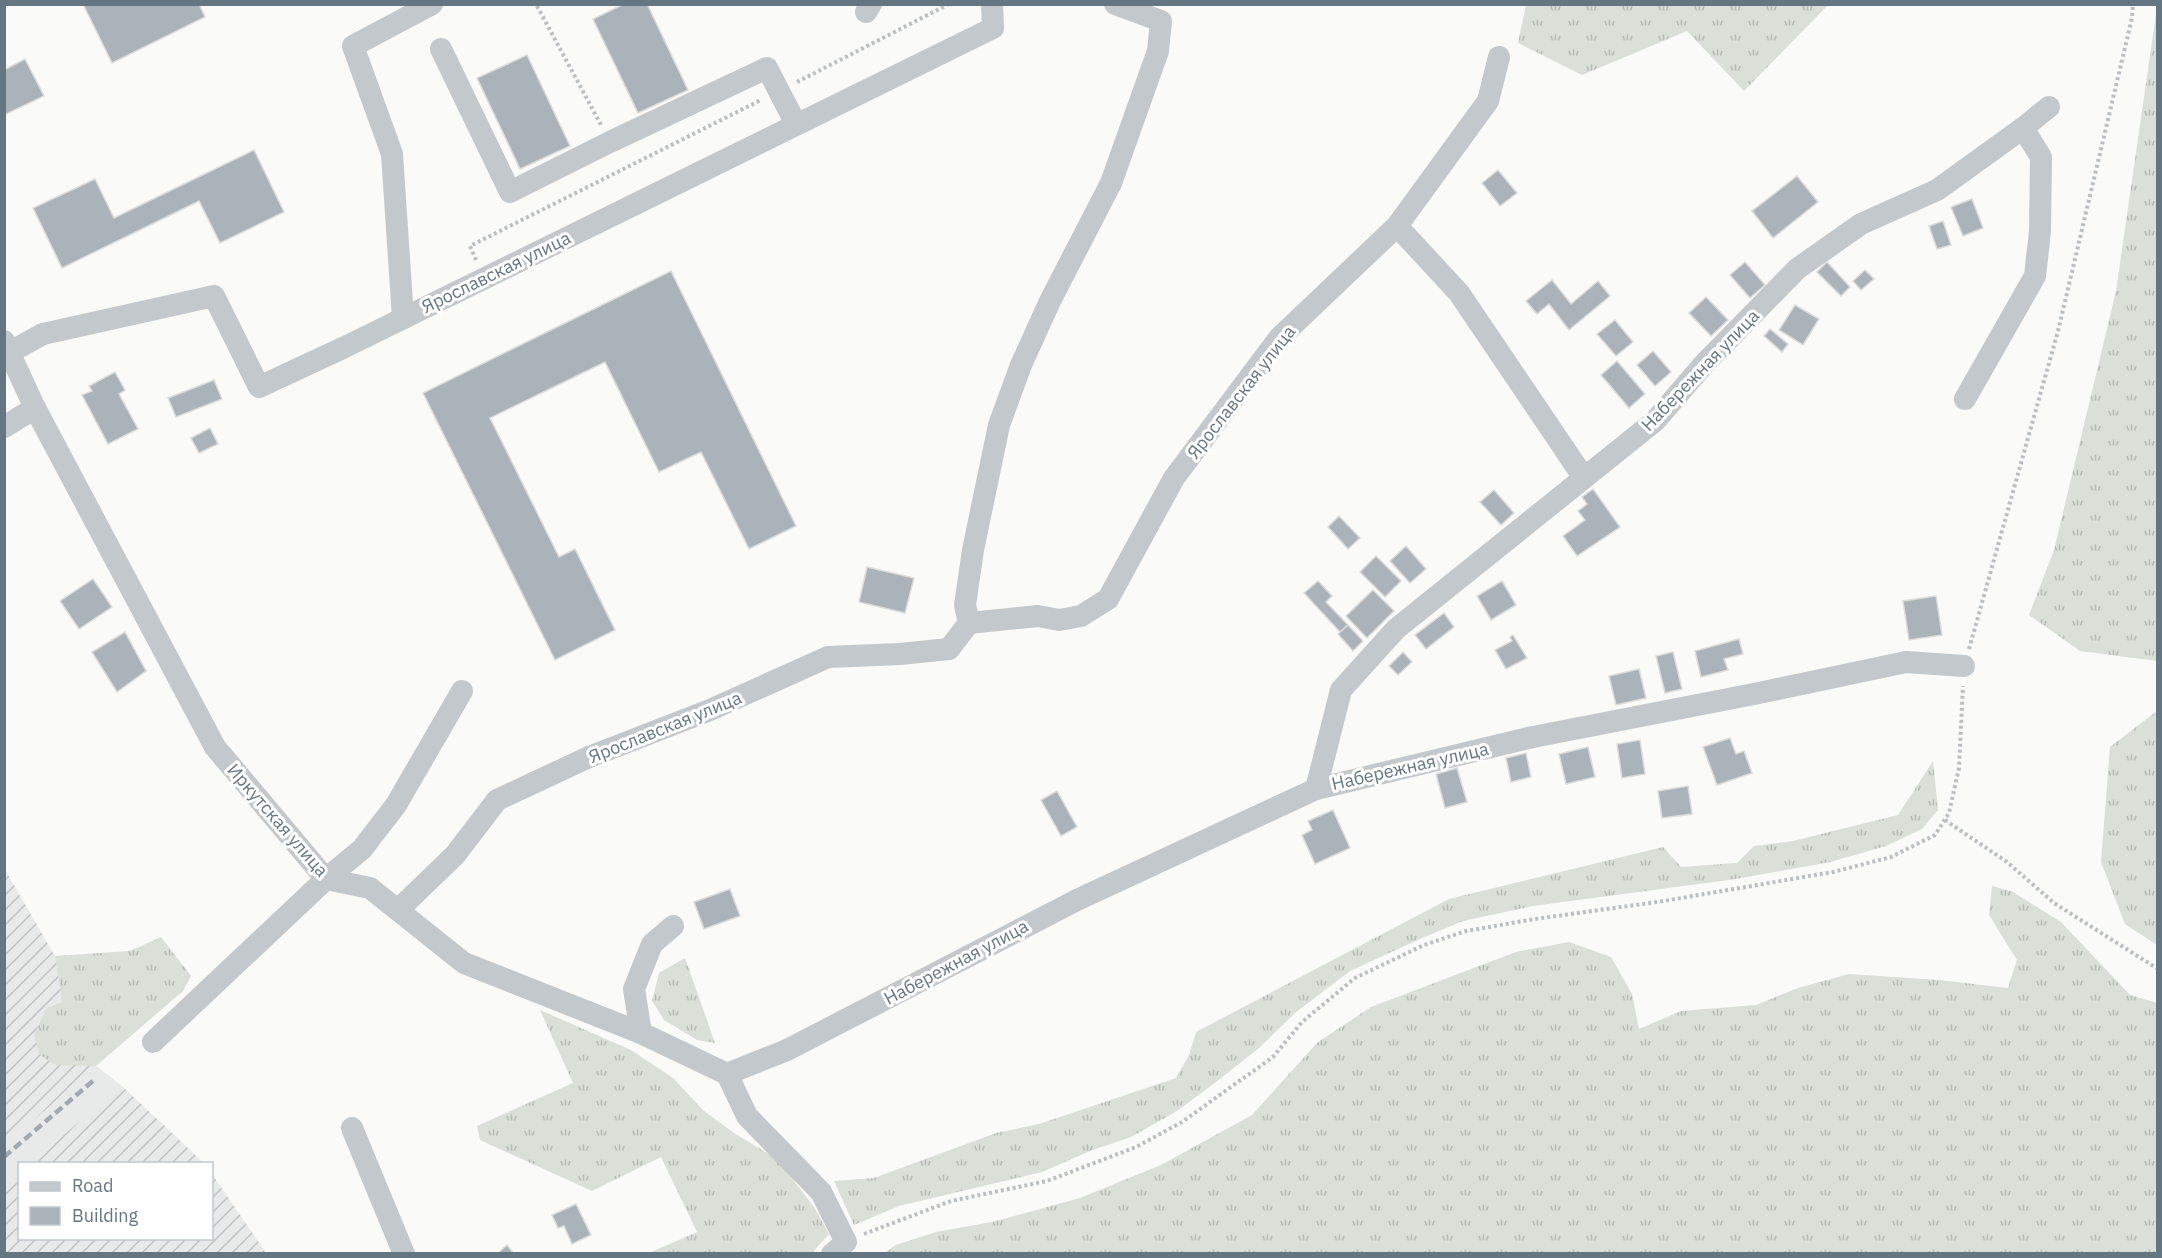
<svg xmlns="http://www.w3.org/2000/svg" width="2162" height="1258" font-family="'IBM Plex Sans',sans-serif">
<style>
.built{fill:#e8e9e9}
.industrial{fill:url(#industrial-furrows)}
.grass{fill:url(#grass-tufts)}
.building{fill:#aab3b9;stroke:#dcdcda;stroke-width:1.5}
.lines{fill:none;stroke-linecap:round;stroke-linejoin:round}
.path{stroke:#bbbfc2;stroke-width:4;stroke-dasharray:3 3;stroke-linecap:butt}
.minor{stroke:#c3c8cc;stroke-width:22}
.rail{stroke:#a2aab0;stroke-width:4.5;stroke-dasharray:9 4.5;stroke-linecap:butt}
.labels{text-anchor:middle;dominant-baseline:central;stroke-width:6;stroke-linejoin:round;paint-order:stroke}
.street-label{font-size:18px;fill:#657683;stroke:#fff}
</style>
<defs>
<pattern id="industrial-furrows" width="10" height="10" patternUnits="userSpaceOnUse" patternTransform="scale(1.5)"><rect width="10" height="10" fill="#e8e9e9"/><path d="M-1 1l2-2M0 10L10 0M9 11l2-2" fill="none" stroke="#c0c1c2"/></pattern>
<pattern id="grass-tufts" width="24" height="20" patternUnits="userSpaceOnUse" patternTransform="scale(1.5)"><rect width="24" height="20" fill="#dadfd7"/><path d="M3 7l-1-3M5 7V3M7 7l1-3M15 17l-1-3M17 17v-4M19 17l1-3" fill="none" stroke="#b4b9b4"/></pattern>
</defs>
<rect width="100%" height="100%" fill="#fafaf8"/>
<path class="built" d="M96 1066 122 1086 30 1163 20 1164 19 1173 5 1185V1145Z"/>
<g class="industrial">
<path d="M4 868 55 956 96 1066 5 1145Z"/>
<path d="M122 1086 204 1163H30Z"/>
<path d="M19 1173 20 1238H212V1174L266 1253H5V1185Z"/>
</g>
<g class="grass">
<path d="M1526 5V4L1828 5 1744 91 1687 31 1582 75 1518 43Z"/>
<path d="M2157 7V661L2080 651 2029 615 2054 550 2116 291Z"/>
<path d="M2157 711V945L2125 924 2101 862 2110 747Z"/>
<path d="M1933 761 1938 810 1922 829 1886 846 1830 862 1736 879 1533 906 1463 921 1422 938 1350 971 1295 1013 1259 1048 1216 1082 1177 1111 1131 1137 1090 1151 1042 1172 899 1206 854 1225 834 1181 874 1178 996 1133 1039 1124 1176 1078 1189 1055 1196 1032 1449 899 1663 847 1681 867 1737 863 1754 846 1793 841 1898 815Z"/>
<path d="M1992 886 2013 892 2061 922 2130 995 2157 1003V1253H884L896 1245 936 1232 992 1222 1080 1198 1161 1165 1252 1115 1318 1042 1371 1007 1516 952 1569 942 1611 957 1632 994 1639 1029 1681 1011 1756 1005 1798 988 1849 974 1939 980 2008 988 2017 960 1989 915Z"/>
<path d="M161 937 191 976 183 991 96 1066 55 1065 39 1054 34 1034 47 1008 62 1002 55 956 130 951Z"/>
<path d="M685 958 715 1043 697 1040 664 1020 652 1001 659 973Z"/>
<path d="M540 1010 631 1050 673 1078 704 1111 734 1133 777 1159 814 1207 829 1234 812 1253H649L697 1232 661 1157 592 1191 480 1140 477 1126 573 1083Z"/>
</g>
<g class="building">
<path d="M83 4H199L205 17 112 63Z"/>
<path d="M624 4H647L688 90 638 113 593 19Z"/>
<path d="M527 55 570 146 520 169 477 78Z"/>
<path d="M25 59 44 96 4 115V65L6 69Z"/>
<path d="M254 150 284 212 220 243 199 201 62 268 33 208 95 179 114 218Z"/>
<path d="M1498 170 1517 193 1500 206 1482 183Z"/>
<path d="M1797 176 1818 202 1773 238 1752 211Z"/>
<path d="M1972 199 1983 228 1963 236 1951 207Z"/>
<path d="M1943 221 1951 245 1937 249 1929 226Z"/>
<path d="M1745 262 1765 285 1750 298 1730 275Z"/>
<path d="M1827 262 1850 287 1841 296 1817 272Z"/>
<path d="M1865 270 1874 279 1861 290 1853 281Z"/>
<path d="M671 271 796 526 749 549 701 452 659 472 605 362 490 418 559 557 575 549 615 630 555 660 423 393Z"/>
<path d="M1552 280 1571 304 1598 281 1610 296 1569 330 1549 304 1537 314 1526 301Z"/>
<path d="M1706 297 1728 320 1711 336 1689 313Z"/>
<path d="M1795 305 1819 319 1803 345 1779 330Z"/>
<path d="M1615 320 1633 342 1616 356 1597 334Z"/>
<path d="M1770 329 1788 344 1782 352 1764 336Z"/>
<path d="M1653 351 1671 372 1655 386 1637 365Z"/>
<path d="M1617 361 1645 394 1629 408 1601 375Z"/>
<path d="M115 372 125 390 119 394 138 429 108 444 82 395 92 391 89 386Z"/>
<path d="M214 380 222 399 176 417 168 398Z"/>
<path d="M210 428 218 444 199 453 191 438Z"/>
<path d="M1593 489 1620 527 1577 556 1563 536 1585 520 1578 511 1587 504 1582 497Z"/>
<path d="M1494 490 1514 513 1501 525 1480 502Z"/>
<path d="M1339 516 1360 538 1348 549 1328 527Z"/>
<path d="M1406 546 1426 569 1410 583 1390 561Z"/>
<path d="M1376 556 1401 581 1385 597 1360 572Z"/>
<path d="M867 567 914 578 905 613 859 602Z"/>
<path d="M93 579 112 607 79 629 60 601Z"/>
<path d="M1318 581 1332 596 1326 602 1348 625 1340 632 1304 593Z"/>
<path d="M1502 581 1516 605 1491 620 1477 596Z"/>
<path d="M1373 590 1394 611 1367 638 1346 616Z"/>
<path d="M1936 596 1942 635 1909 640 1903 601Z"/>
<path d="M1444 613 1454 627 1426 649 1415 635Z"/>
<path d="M1348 625 1363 641 1353 651 1338 634Z"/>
<path d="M125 632 146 671 117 692 92 652Z"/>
<path d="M1513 635 1527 658 1506 669 1495 650 1512 641 1510 637Z"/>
<path d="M1739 639 1743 654 1724 659 1728 670 1701 677 1695 651Z"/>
<path d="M1403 652 1412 662 1398 675 1389 666Z"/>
<path d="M1673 652 1682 689 1665 693 1656 656Z"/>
<path d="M1639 669 1646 698 1616 705 1609 676Z"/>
<path d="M1730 738 1736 754 1744 751 1752 773 1717 785 1703 747Z"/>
<path d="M1640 740 1645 774 1622 778 1617 744Z"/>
<path d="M1588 747 1595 777 1566 784 1559 754Z"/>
<path d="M1526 753 1531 777 1511 782 1506 758Z"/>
<path d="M1457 768 1467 802 1445 808 1436 774Z"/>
<path d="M1688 786 1692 814 1662 818 1658 791Z"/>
<path d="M1057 791 1077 827 1061 836 1041 800Z"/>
<path d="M1333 810 1350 848 1315 864 1302 835 1312 830 1308 821Z"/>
<path d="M730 889 740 916 704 929 694 902Z"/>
<path d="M576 1204 591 1235 572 1244 564 1226 558 1228 552 1215Z"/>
<path d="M507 1245 514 1254H497Z"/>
</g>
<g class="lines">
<g class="path">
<path d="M537 6 601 125"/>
<path d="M797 82 949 4"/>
<path d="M476 260 470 246 761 100"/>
<path d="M1969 649 2058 331 2132 18 2133 4"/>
<path d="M1945 820 2007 862 2054 903 2158 969"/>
<path d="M864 1234 951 1201 1047 1181 1136 1147 1182 1122 1273 1057 1302 1022 1355 978 1424 945 1466 931 1535 919 1664 901 1833 872 1891 857 1935 835 1949 813 1959 768 1963 686"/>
</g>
<g class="minor">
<path d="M866 12 871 4"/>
<path d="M441 49 510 192 610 142 767 68 796 124"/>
<path d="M1397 226 1459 293 1584 478"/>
<path d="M403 318 392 154 353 46 432 4"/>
<path d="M4 341 35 408 215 747 326 879 370 888 464 963 641 1033 727 1074 747 1116 821 1192 846 1242 832 1254"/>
<path d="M10 352 43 334 214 296 259 387 345 347 993 28 992 4"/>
<path d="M1965 399 2035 276 2040 231 2041 157 2023 128"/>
<path d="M4 427 35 408"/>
<path d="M969 623 1038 616 1059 620 1081 616 1108 599 1174 478 1279 338 1397 226 1488 101 1499 57"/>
<path d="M1316 789 1341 690 1396 629 1655 421 1704 364 1797 269 1861 224 1937 190 2023 128 2049 107"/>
<path d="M398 910 455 855 497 800 589 757 710 710 828 657 900 654 949 649 969 623 965 605 973 550 999 425 1021 365 1050 301 1111 183 1158 51 1161 21 1115 4"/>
<path d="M641 1033 634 989 652 944 673 926"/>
<path d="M153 1042 326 879 362 849 396 805 462 691"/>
<path d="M727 1074 787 1050 1077 900 1316 789 1533 737 1754 694 1906 662 1964 666"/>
<path d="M352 1128 404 1254"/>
</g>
<path class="rail" d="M4 1157 94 1080"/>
</g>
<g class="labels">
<g class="street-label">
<text transform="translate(496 272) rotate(-26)">Ярославская улица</text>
<text transform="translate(1700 370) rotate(-46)">Набережная улица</text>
<text transform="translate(1241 392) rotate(-52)">Ярославская улица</text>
<text transform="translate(665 727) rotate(-22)">Ярославская улица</text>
<text transform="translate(1410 766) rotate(-13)">Набережная улица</text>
<text transform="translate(278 820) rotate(49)">Иркутская улица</text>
<text transform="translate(956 962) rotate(-28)">Набережная улица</text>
</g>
</g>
<rect width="2162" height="1258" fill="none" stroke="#657683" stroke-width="12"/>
<rect x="18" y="1162" width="195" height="78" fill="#ffffff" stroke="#c1c8cd" stroke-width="1.5"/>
<rect x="30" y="1182" width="30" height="9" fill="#c3c8cc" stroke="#c1c8cd" stroke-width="1.5"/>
<text x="72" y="1192" font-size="18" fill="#657683">Road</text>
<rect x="30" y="1207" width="30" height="18" fill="#aab3b9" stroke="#c1c8cd" stroke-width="1.5"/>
<text x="72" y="1222" font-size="18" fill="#657683">Building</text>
</svg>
